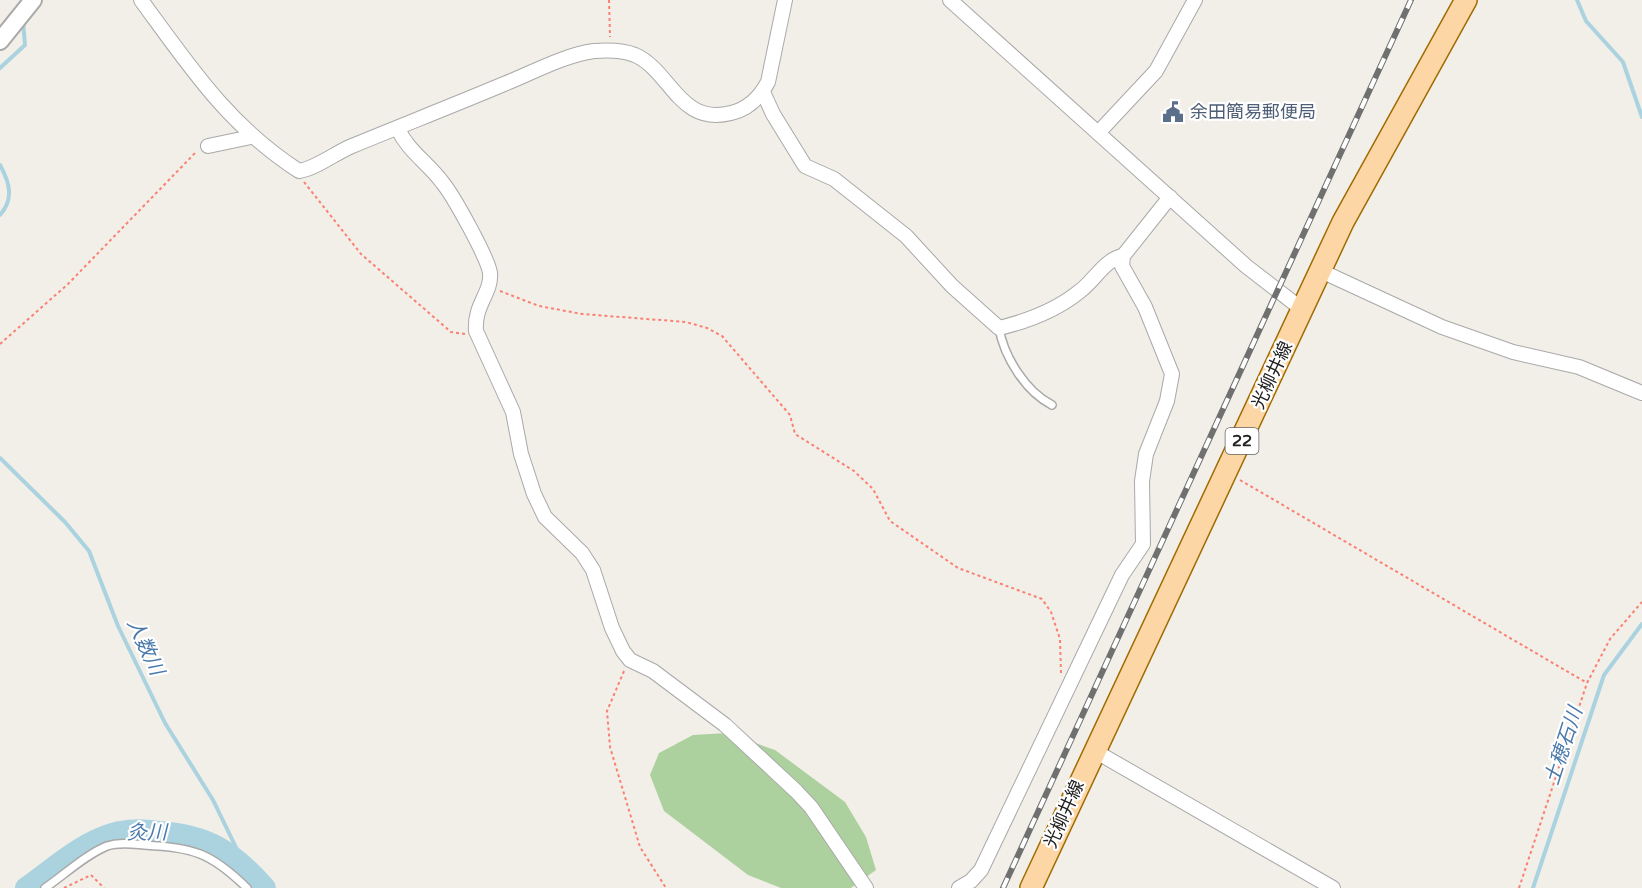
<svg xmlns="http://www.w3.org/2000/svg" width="1642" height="888" font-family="'Varela Round','Noto Sans JP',sans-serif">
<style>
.forest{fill:#add19e}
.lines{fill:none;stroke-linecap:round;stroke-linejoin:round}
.stream{stroke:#aad3df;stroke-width:4}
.river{stroke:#aad3df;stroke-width:22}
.service-casing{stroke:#a9a9a9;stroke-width:10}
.minor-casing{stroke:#a9a9a9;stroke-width:16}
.tertiary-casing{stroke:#a9a9a9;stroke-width:20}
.primary-casing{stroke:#a06b00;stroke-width:24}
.path{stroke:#fa8072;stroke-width:2;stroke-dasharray:3 3;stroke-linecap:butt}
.service{stroke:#fff;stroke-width:7}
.minor{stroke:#fff;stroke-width:14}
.tertiary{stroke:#fff;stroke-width:16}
.primary{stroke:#fcd6a4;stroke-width:21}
.rail-casing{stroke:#707070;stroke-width:6}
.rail{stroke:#fff;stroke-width:4;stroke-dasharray:11;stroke-linecap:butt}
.labels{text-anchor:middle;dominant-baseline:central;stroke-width:4.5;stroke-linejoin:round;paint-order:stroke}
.shield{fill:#fff;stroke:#646464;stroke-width:1.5}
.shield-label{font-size:16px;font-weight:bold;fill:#222}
.service-label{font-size:18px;fill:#4e5e75;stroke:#fff;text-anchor:start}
.street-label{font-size:18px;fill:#222;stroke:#fff}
.water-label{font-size:20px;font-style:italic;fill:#4a7aab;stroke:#fff}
</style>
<rect width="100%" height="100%" fill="#f2efe9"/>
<path class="forest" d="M727 733 775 750 845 802 866 837 876 870 851 888H781L748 875 664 811 650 775 659 753 693 735Z"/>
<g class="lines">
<g class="stream">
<path d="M1577 0 1586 21 1623 62 1642 117"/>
<path d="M0 68 25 45 23 21"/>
<path d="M0 165C10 183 14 199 0 215"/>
<path d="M0 458 65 522 89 551 118 626 165 723 213 800 244 864"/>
<path d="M1533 888 1604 675 1642 624"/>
</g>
<path class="river" d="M26 888C53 869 81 843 112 834 128 829 143 830 159 832 208 835 233 852 265 888"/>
<defs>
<g id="service">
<path d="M999 328C1004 357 1026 392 1052 405"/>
<path d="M45 888C64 875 85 855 107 846 119 842 132 844 144 845 194 848 210 852 247 888"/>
</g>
<g id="minor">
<path d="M141 0C190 67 228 125 299 171 317 168 335 153 352 146 403 125 454 105 504 84 532 73 564 55 594 51 606 50 623 50 635 55 671 71 679 126 731 113 748 109 760 97 768 82L785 0"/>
<path d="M950 0 1246 266 1303 310"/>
<path d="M763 92 773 114 805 166 834 179 906 236 952 286 999 328C1028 321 1057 310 1080 291 1094 281 1105 259 1123 256"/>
<path d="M398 129C408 151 428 163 442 182 453 195 488 258 490 273 492 293 474 304 476 331L513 412 521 454 534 494 545 517 582 553 593 570 612 628 623 651 630 660 653 671 725 725 796 791 811 807 866 888"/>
<path d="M1098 133 1156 71 1195 0"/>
<path d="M208 146 251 137"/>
<path d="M1321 271 1442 327 1513 352 1579 367 1642 393"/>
<path d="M1093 750 1333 888"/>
<path d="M959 888 971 881 981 870 1122 575 1143 544 1142 481 1146 454 1167 401 1172 374 1145 307 1122 266 1123 256 1170 197"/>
</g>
<path id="tertiary" d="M0 41 33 0"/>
<path id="primary" d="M1031 888 1343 222 1466 0"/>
</defs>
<use href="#service" class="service-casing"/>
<use href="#minor" class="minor-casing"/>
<use href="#tertiary" class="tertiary-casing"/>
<use href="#primary" class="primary-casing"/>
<g class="path">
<path d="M609 0 610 37"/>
<path d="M304 182 361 254 451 332 465 334"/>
<path d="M500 291 539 306 582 314 686 322 707 328 722 336 790 415 795 434 854 471 873 489 890 521 958 568 1042 599 1051 612 1060 639 1061 673"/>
<path d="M0 344 68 284 197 151"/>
<path d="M1240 480 1587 683"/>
<path d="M624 671 607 711 610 747 640 847 666 888"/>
<path d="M64 888 91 875 104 888"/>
<path d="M1519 888 1587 683 1610 639 1642 602"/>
</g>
<use href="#service" class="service"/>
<use href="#minor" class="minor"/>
<use href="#tertiary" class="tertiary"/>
<use href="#primary" class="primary"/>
<defs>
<path id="rail" d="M1003 888 1411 0"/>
</defs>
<use href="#rail" class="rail-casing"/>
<use href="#rail" class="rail"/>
</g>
<defs>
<symbol id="civic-bare" viewBox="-9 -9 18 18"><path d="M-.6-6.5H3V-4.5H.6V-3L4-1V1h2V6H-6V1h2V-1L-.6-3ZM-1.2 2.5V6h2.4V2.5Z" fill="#5c6f8a" stroke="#fff" stroke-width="2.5" paint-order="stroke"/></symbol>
</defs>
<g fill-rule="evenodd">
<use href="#civic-bare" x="1158" y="97" width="30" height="30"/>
</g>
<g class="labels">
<rect class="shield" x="1225.5" y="428" width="33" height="26" rx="4.5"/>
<g class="shield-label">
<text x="1242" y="441">22</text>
</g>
<g class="service-label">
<text x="1190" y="112">余田簡易郵便局</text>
</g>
<g class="street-label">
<text transform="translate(1272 375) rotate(-65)">光柳井線</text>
<text transform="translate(1064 814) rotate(-66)">光柳井線</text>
</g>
<g class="water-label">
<text transform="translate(145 647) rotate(65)">人数川</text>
<text transform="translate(1564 746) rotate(-72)">土穂石川</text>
<text x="147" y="833">灸川</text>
</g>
</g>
</svg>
